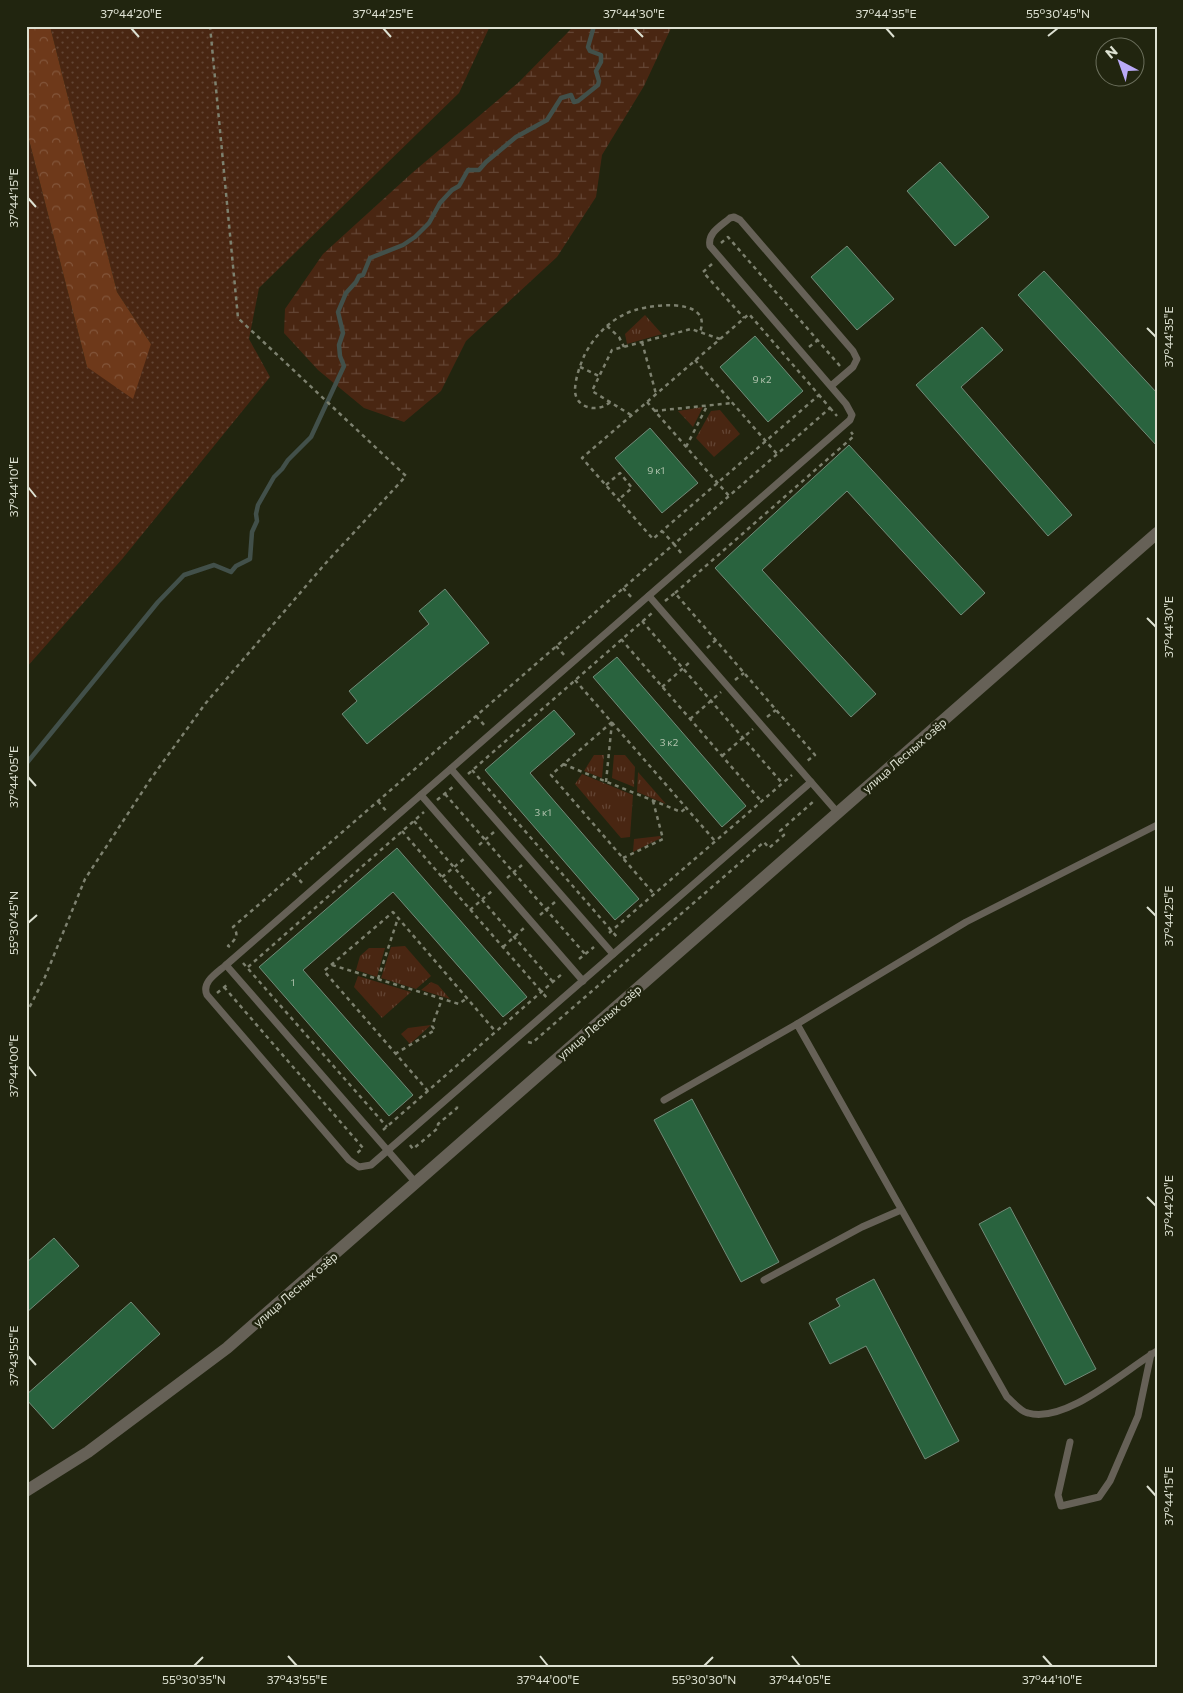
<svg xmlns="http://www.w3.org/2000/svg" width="1183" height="1693" font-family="Commissioner,sans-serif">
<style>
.grass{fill:url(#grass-dots)}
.forest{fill:url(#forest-crowns)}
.wetland{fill:url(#wetland-marsh)}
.park{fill:url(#park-tufts)}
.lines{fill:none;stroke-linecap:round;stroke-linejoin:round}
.stream{stroke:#42504a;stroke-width:4.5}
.building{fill:#29633e;stroke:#728b79}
.path{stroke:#7d816f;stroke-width:2.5;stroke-dasharray:4 4;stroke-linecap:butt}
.lane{stroke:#666157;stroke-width:7}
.street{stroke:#666157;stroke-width:12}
.ticks{fill:none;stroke:#dde1d2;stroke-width:2}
.labels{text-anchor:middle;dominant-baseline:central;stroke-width:5;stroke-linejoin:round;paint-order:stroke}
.number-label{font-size:10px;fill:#b0c2ad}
.street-label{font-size:12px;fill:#dde1d2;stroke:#21250f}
.neatline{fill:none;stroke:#dde1d2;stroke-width:2}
.ticks-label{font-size:12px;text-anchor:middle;fill:#dde1d2}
</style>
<defs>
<pattern id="grass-dots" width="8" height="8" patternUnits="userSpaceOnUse" patternTransform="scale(1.25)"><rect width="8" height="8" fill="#492612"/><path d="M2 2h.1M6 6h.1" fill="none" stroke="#634534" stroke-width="1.8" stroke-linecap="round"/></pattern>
<pattern id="forest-crowns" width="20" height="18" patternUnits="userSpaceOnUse" patternTransform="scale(1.25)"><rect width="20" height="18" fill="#6e391a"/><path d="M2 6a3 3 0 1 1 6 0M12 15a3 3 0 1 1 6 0" fill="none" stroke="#82553a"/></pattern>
<pattern id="wetland-marsh" width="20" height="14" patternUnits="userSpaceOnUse" patternTransform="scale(1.25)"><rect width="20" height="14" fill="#492612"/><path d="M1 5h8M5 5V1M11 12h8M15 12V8" fill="none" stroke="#634534"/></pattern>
<pattern id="park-tufts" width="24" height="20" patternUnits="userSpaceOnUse" patternTransform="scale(1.25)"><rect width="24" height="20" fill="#492612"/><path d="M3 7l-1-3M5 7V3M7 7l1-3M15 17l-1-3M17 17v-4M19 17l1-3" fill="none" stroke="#634534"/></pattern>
</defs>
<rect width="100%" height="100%" fill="#21250f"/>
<path class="grass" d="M50 26H490L459 93 259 288 249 339 270 377 123 558 26 668V128L87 367 151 344 117 292Z"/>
<path class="forest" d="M26 26H50L117 292 151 344 133 399 87 367 26 128Z"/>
<path class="wetland" d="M571 26H672L644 86 602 155 596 197 557 257 466 341 441 391 404 422 364 408 318 370 284 333 285 309 323 254 412 173 519 82 571 29Z"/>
<g class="park">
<path d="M645 315 662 334 627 344 625 334Z"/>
<path d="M703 407 693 427 678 411Z"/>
<path d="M720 410 740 434 714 457 696 438 711 411Z"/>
<path d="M594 755H604L602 778 584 771Z"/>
<path d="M614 755H625L635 767 634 787 612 778Z"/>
<path d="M638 772 666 804 637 792Z"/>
<path d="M582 774 633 795 630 837 621 838 575 784Z"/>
<path d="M660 836 661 838 633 852 634 839Z"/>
<path d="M405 946 431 976 416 989 381 978 391 947Z"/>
<path d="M369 948H385L377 977 356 970 360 956Z"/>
<path d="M358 976 411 992 382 1018 354 987Z"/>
<path d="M431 982 438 985 450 999 421 990Z"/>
<path d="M431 1025 410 1044 401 1034 408 1028Z"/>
</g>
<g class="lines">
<path class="stream" d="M26 764 158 602 184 575 214 565 231 572 236 566 250 559 252 532 257 521 256 514 258 505 274 477 282 469 288 460 311 437 344 366 340 356 339 345 343 333 338 312 346 293 356 282 359 276 363 275 370 258 403 245 415 237 429 223 440 203 452 190 459 186 468 170H479L486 162 516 137 547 120 561 98 571 95 574 102 578 101 598 85 599 81 596 71 601 62V55L590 51 588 47 594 26"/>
</g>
<g class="building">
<path d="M940 162 989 217 955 246 907 191Z"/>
<path d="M847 246 894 299 857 330 811 277Z"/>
<path d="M1044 271 1157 393V446L1018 295Z"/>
<path d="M982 327 1003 350 961 387 1072 515 1048 536 916 385Z"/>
<path d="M755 336 803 391 768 422 720 367Z"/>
<path d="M650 428 698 483 662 513 615 458Z"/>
<path d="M849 445 985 593 961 615 847 491 762 570 876 694 851 717 715 568Z"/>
<path d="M445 589 489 643 367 744 342 714 357 701 349 691 429 624 419 611Z"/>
<path d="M617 657 746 806 722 827 593 677Z"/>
<path d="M554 710 575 734 530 773 639 899 615 920 485 770Z"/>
<path d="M397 848 527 997 503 1017 393 892 303 970 413 1095 389 1116 259 967Z"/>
<path d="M692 1099 779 1262 741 1282 654 1120Z"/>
<path d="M1010 1207 1096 1369 1065 1385 979 1224Z"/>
<path d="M54 1238 79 1266 26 1313V1263Z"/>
<path d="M874 1279 959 1441 925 1459 866 1346 830 1364 809 1323 840 1306 836 1299Z"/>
<path d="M131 1302 160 1334 53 1429 26 1399V1395Z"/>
</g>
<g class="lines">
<g class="path">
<path d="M721 243 728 237 840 366"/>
<path d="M712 264 703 272 744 318"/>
<path d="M607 326 619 337 624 347"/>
<path d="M642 342 656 394"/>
<path d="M809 347 818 340"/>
<path d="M695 360 777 454"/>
<path d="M580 367 599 376"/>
<path d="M610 402C599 413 576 409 575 391 575 379 580 365 585 354 594 337 608 322 625 314 643 304 714 295 700 332"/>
<path d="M647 402 729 496"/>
<path d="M830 408 837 416"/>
<path d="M654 411 732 403"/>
<path d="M631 415 592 391 612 350 691 329 720 339"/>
<path d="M686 447 707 406"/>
<path d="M606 485 620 473 632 488 618 500"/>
<path d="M681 553 674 544 830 408 819 395"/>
<path d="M623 588 632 598"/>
<path d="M675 593 854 436 851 432"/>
<path d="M665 601 675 593 815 755 807 761"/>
<path d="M642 621 782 783"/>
<path d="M621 639 761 801"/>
<path d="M556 646 565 656"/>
<path d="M707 648 716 640"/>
<path d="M575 680 715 841"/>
<path d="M735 680 744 673"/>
<path d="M662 687 691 661"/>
<path d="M476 716 485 726"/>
<path d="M767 717 776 710"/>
<path d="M690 719 721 692"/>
<path d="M612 722 551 775 654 894"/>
<path d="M722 756 753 729"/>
<path d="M563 764 681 812 686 808"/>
<path d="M472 770 617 937"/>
<path d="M468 774 652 613"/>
<path d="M606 782 612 722"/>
<path d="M445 794 585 954"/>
<path d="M437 800 454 786"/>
<path d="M378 801 387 812"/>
<path d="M414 821 553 982"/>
<path d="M402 831 547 998"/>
<path d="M479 845 494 832"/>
<path d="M623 858 663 839 653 801"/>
<path d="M294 874 303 884"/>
<path d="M442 877 464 859"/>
<path d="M507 878 522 865"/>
<path d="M470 910 492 891"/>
<path d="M540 915 555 902"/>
<path d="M609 933 792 775"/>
<path d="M230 947 228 946C235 940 240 935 233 927L674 544 662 531 819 395 749 314 582 458 653 539 662 531"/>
<path d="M503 947 524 928"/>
<path d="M579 959 594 947"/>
<path d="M243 963 387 1127"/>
<path d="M332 965 459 1004 467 998"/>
<path d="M248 967 424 812"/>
<path d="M378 979 398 918"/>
<path d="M224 987 363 1148 356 1154"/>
<path d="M217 993 228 984"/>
<path d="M26 1014 45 977 85 879 150 780 205 704 324 565 406 476 238 318 210 26"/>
<path d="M528 1042 532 1043 764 842 769 848 784 835 780 831 814 801"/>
<path d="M395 1054 435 1030 432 1026 442 999"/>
<path d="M428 1091 324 971 393 912 496 1032"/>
<path d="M383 1130 563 973"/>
<path d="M410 1145 413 1149 438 1128V1124L457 1108V1103"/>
</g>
<g class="lane">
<path d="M451 769 613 954"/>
<path d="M811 782 838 813"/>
<path d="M421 795 583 981"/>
<path d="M226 965C217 973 201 982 207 995L349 1160 359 1167 371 1165 811 782 649 596"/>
<path d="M797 1024 966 922 1157 825"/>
<path d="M664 1100 797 1024 1007 1397C1013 1402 1021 1412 1028 1413 1066 1424 1125 1370 1157 1351"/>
<path d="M416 1183 226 965 850 420 852 415 846 404 710 246C707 233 721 226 730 218L734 217 740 220 853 351 857 359 853 367 831 386"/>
<path d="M764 1280 862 1227 901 1210"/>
<path d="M1070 1442 1058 1495 1061 1506 1099 1497 1110 1481 1138 1416 1151 1354"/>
</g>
<path class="street" d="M26 1491 88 1452 227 1348 1157 533"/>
</g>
<path class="ticks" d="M131 28 139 37M383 28 391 37M634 28 643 37M886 28 894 37M1048 36 1058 28M28 198 36 207M1147 328 1156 337M28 487 36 497M1147 618 1156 627M28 777 36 786M1147 907 1156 916M28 923 37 915M28 1066 36 1076M1147 1197 1156 1206M28 1356 36 1365M1147 1486 1156 1496M288 1656 297 1666M540 1656 548 1666M792 1656 800 1666M1043 1656 1052 1666M194 1666 203 1657M704 1666 713 1657"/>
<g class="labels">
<g class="number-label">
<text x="762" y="379">9 к2</text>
<text x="656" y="470">9 к1</text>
<text x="669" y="742">3 к2</text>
<text x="543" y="812">3 к1</text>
<text x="293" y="982">1</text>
</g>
<g class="street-label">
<text transform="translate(904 755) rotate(-41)">улица Лесных озёр</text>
<text transform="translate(599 1022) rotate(-41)">улица Лесных озёр</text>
<text transform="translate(295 1289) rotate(-41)">улица Лесных озёр</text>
</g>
</g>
<rect width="1183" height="1693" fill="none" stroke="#21250f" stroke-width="55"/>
<g transform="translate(1120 62) rotate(319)"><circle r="24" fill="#21250f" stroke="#6c705d"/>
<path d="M0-4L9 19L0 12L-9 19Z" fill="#baaaf7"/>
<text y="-8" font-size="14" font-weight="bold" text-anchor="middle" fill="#dde1d2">N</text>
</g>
<rect x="28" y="28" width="1128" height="1638" class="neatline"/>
<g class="ticks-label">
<text x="131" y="18">37°44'20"E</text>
<text x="383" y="18">37°44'25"E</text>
<text x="634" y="18">37°44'30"E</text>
<text x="886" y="18">37°44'35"E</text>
<text x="1058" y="18">55°30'45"N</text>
<text transform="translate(14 198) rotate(-90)" y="4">37°44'15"E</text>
<text transform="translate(1169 337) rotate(-90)" y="4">37°44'35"E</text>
<text transform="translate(14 487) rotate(-90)" y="4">37°44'10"E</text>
<text transform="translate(1169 627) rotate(-90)" y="4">37°44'30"E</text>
<text transform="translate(14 777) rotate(-90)" y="4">37°44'05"E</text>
<text transform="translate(1169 916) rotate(-90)" y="4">37°44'25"E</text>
<text transform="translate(14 923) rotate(-90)" y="4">55°30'45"N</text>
<text transform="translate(14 1066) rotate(-90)" y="4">37°44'00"E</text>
<text transform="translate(1169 1206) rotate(-90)" y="4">37°44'20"E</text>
<text transform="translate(14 1356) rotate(-90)" y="4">37°43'55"E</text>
<text transform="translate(1169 1496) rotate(-90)" y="4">37°44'15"E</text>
<text x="194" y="1684">55°30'35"N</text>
<text x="297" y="1684">37°43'55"E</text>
<text x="548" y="1684">37°44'00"E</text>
<text x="704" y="1684">55°30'30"N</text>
<text x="800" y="1684">37°44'05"E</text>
<text x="1052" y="1684">37°44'10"E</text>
</g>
</svg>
